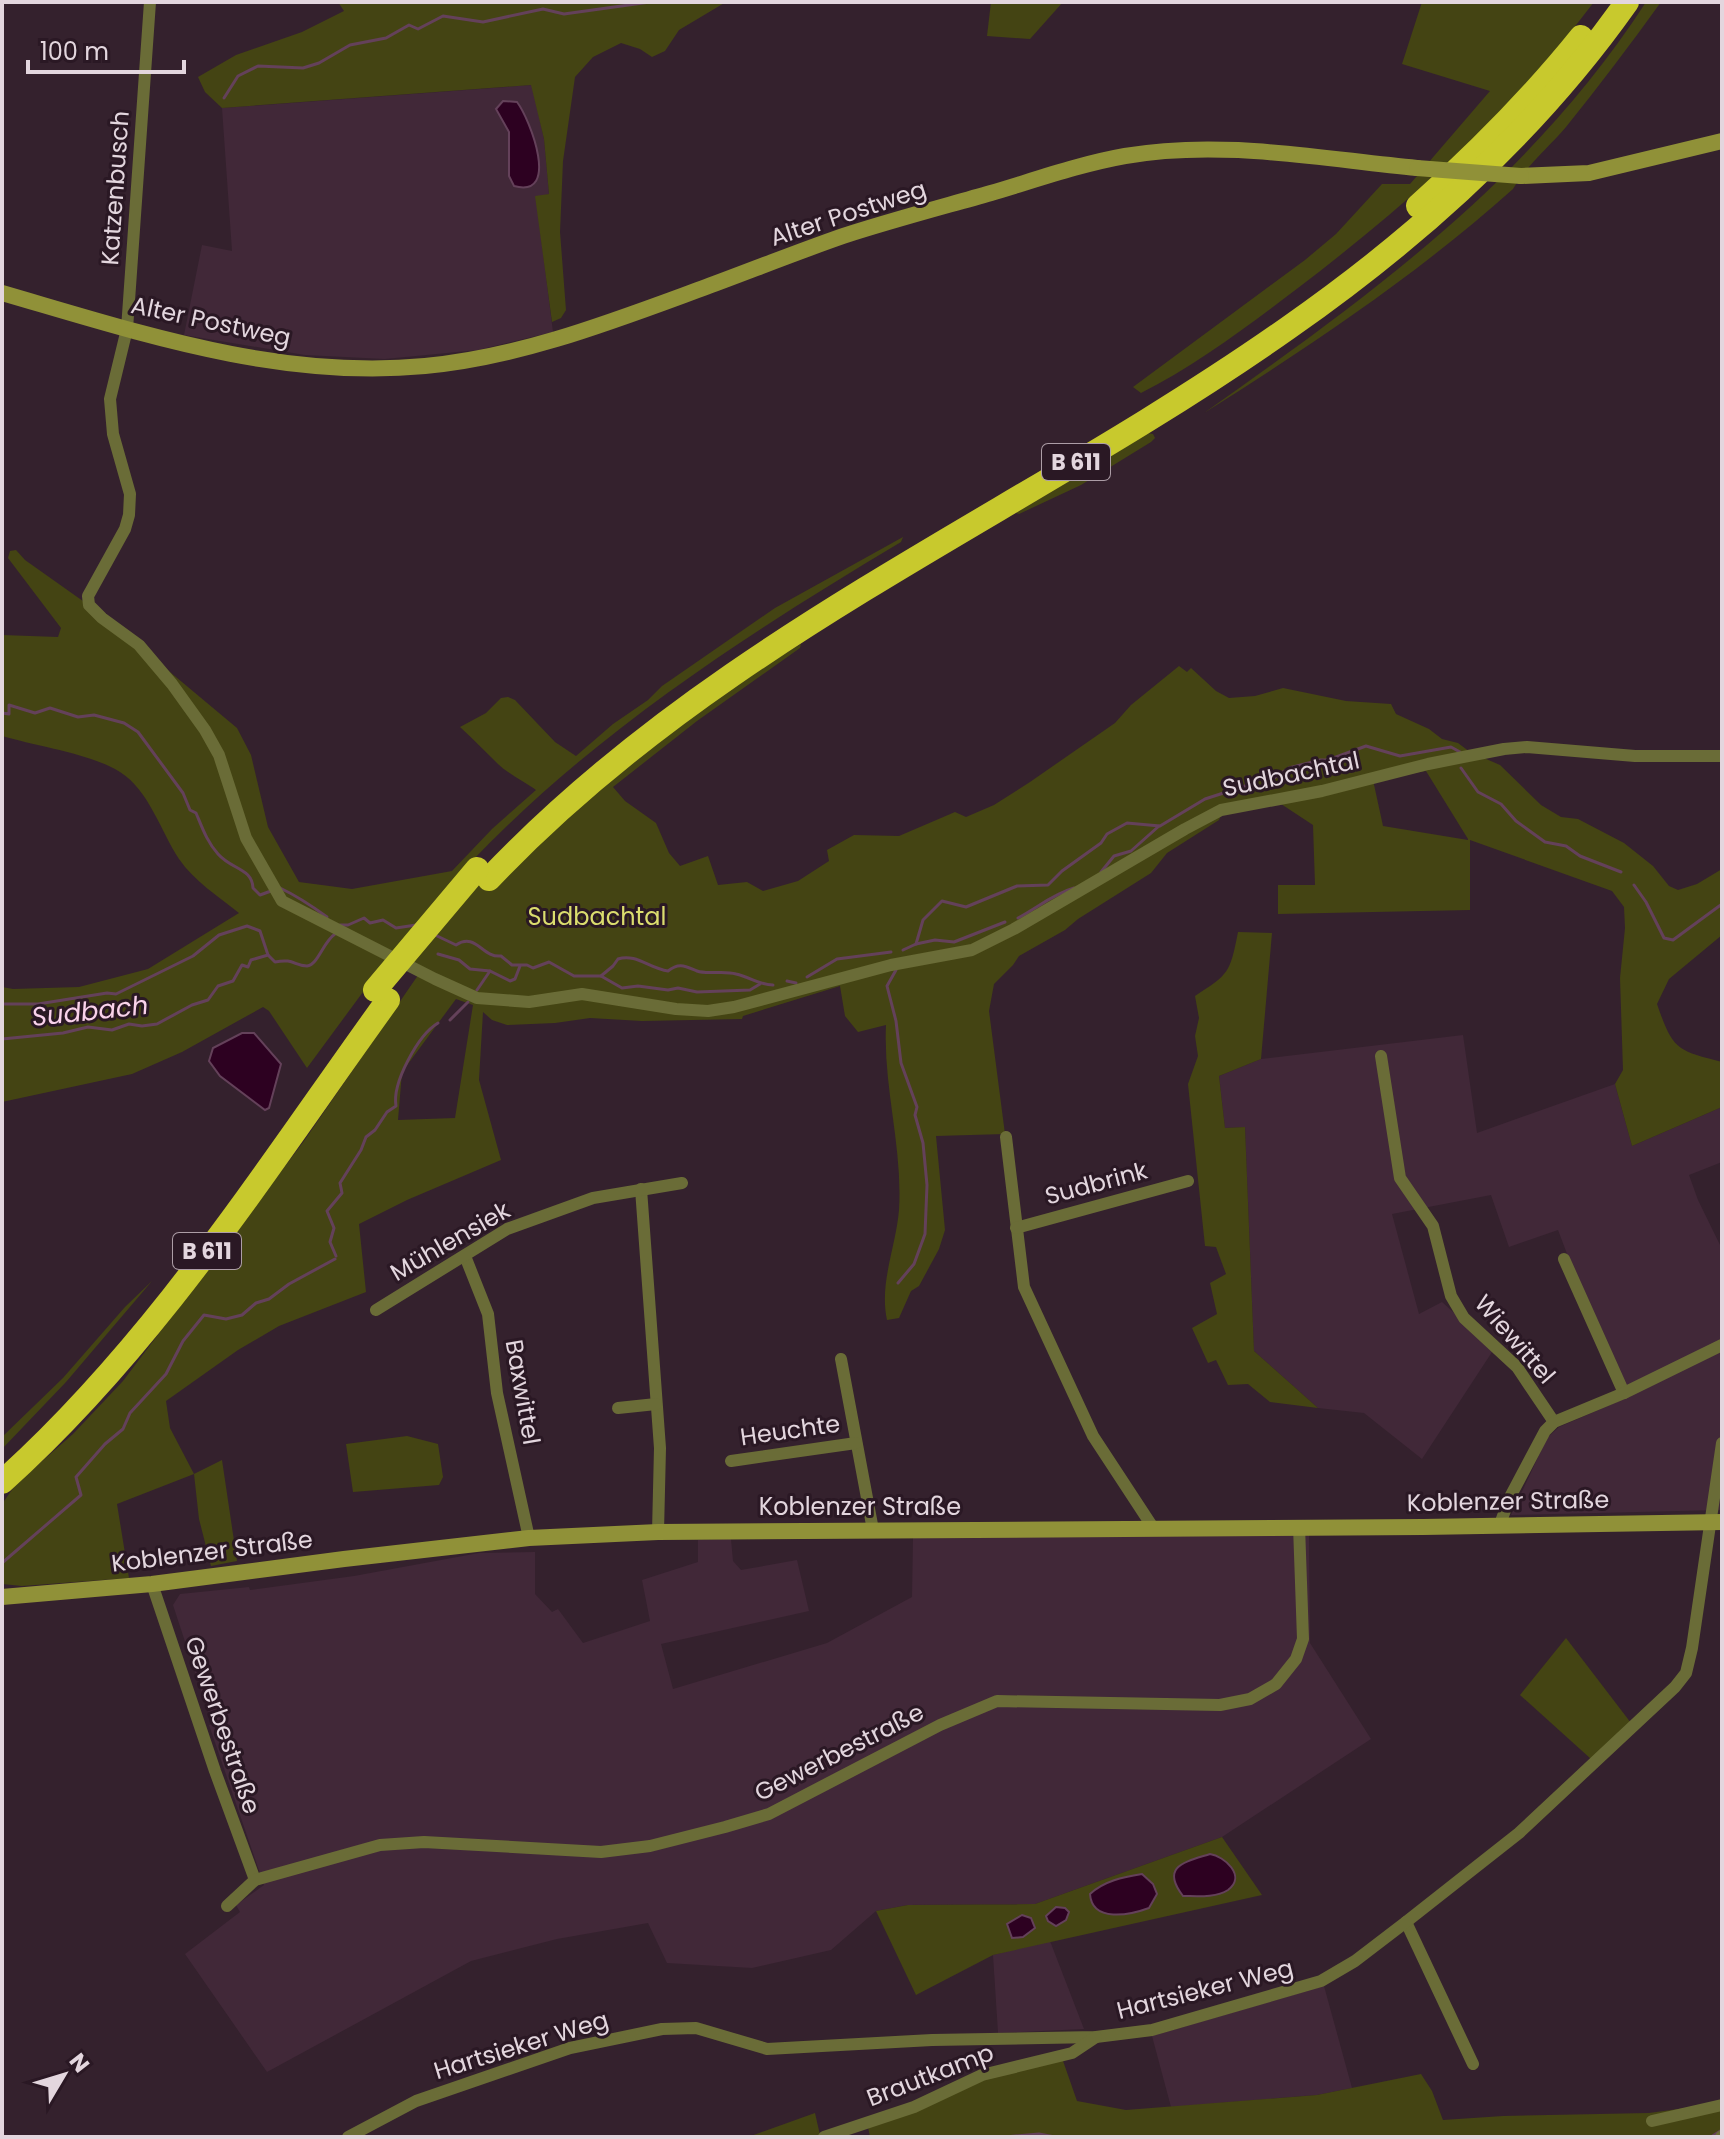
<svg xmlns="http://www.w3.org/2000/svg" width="1724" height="2139" font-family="Poppins,sans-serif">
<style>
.built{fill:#412838}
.green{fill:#444413;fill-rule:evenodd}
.water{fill:#2d0121;stroke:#64415a;stroke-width:2}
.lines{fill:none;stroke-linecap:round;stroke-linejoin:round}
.stream{stroke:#64415a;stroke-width:3}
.street{stroke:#6a6c37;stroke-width:12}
.secondary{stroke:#909138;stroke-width:16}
.highway{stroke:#c8c92d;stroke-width:24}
.secondary-bridge{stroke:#909138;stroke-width:16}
.highway-bridge{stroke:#c8c92d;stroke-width:24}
.labels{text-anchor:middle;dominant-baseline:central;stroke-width:6;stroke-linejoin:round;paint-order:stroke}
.shield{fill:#2a1824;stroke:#ac9da6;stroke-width:2}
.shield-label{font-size:22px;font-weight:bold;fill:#e3d6de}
.street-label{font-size:24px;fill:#e3d6de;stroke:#2a1824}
.park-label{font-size:24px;fill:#dbdd6e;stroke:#2a1824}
.water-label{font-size:26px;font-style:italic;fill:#f9d2ea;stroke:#2a1824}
</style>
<rect width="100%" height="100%" fill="#34212d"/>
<g class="built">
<path d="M532 85 544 139 549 194 536 197 553 332 478 350 385 359 305 355 184 335 202 245 232 251 222 108Z"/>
<path d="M1463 1035 1477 1133 1615 1084 1632 1146 1722 1107V1162L1689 1175 1698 1200 1722 1249 1721 1510 1511 1515 1547 1438 1559 1427 1631 1396 1569 1259 1558 1230 1509 1247 1491 1195 1392 1214 1419 1314 1442 1302 1494 1349 1422 1459 1364 1413 1318 1408 1254 1351 1245 1127 1225 1128 1219 1076 1261 1059Z"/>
<path d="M1309 1534 1310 1643 1371 1739 1222 1837 1035 1904 908 1905 876 1911 831 1950 752 1968 667 1963 648 1923 557 1939 471 1961 267 2072 185 1954 240 1912 236 1905 264 1885 209 1725 212 1724 173 1605 180 1594 249 1587 250 1590 354 1576 479 1553 535 1552V1594L552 1612 558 1609 583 1643 650 1621 642 1580 698 1562V1540L731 1539 733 1561 741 1570 797 1560 809 1611 661 1644 673 1689 827 1643 912 1597 913 1538Z"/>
<path d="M1050 1941 1084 2029 998 2033 993 1955Z"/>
<path d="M1324 1986 1352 2088 1317 2095 1171 2107 1152 2036Z"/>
</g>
<g class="green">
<path d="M338 2H726L679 30 665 51 652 57 640 49 621 43 593 57 575 77 563 161 560 232 566 310 561 318 552 322 535 196 549 194 544 139 531 85 222 108 205 92 198 77 236 55 302 32 344 11Z"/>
<path d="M991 2H1063L1030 39 987 36Z"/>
<path d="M1422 2H1594C1511 112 1407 205 1298 288 1248 326 1196 365 1141 393L1133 387 1305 260 1336 234 1382 184H1410L1490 91 1402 64Z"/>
<path d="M1646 2H1661C1630 45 1599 86 1566 127 1548 148 1527 165 1513 189 1418 274 1312 345 1204 413 1374 293 1531 179 1646 2Z"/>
<path d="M1148 433 1153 434 1155 438 1151 442 1081 485 1019 514 1016 513Z"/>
<path d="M903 537 901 542C747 634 595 732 471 862L496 882 611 776 749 674 801 644 800 648 697 721 613 787 625 801 656 823 669 853 680 866 708 856 718 885 747 882 763 891 798 881 829 861 827 850 854 835 899 836 955 812 966 817 994 805 1030 782 1115 723 1131 705 1179 666 1187 672 1191 668 1216 691 1229 698 1255 696 1283 688 1346 701 1391 704 1396 714 1429 729 1442 739 1458 743 1470 752 1500 765 1541 805 1561 817 1578 819 1624 843 1653 866 1669 886 1678 890 1697 884 1722 869V935L1669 979 1657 1004C1673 1050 1676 1050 1722 1062V1107L1632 1146 1615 1084 1623 1070 1620 978 1625 928 1624 907 1612 891 1470 840V910L1278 914V885H1315L1313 825 1278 802 1222 813 1219 820 1167 853 1151 873 1078 919 1065 930 1019 956 1013 965 994 984 989 1011 1005 1134 936 1136 945 1230 939 1249 919 1286 911 1291 899 1318 887 1320C879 1283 896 1247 899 1210 903 1148 883 1087 886 1025L858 1032 845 1016 840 986 743 1016 742 1019 642 1021 590 1018 555 1023 507 1025 492 1020 483 1012 479 1080 501 1160 407 1200 359 1224 366 1292 279 1326 238 1350 166 1401 170 1428 194 1474 222 1460 237 1561 211 1566 199 1519 194 1474 117 1504 129 1578 22 1586 2 1584V1504L16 1484 73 1434 123 1381 304 1141 423 968 388 958 307 1068 269 1011 263 1007 182 1052 132 1074 2 1102V987L13 989 79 987 148 969 239 913C218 896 194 881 179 859 161 832 149 790 120 772 92 754 36 746 2 736V635L58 637 61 628 8 558 10 551 16 550 25 560 97 611 237 728 251 755 268 827 299 882 352 889 452 871 492 829 536 790C525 782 507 773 498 764 485 751 473 739 460 727L486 713 501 698 508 697 515 700 555 742 576 756 613 724 648 700 662 686 775 608ZM1426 771 1468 839V840L1383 826 1373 780ZM456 999 473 1005 455 1118 398 1120 402 1072Z"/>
<path d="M1238 932 1272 933 1261 1059 1219 1076 1225 1128 1245 1127 1254 1351 1318 1408 1270 1402 1248 1384 1228 1385 1216 1360 1208 1363 1192 1328 1217 1314 1210 1283 1226 1274 1216 1247 1205 1246 1188 1084 1198 1056 1195 1036 1199 1018 1195 996C1229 974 1230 973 1238 932Z"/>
<path d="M152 1281 66 1382 2 1449V1437L63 1378 125 1307Z"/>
<path d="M407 1436 438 1444 443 1477 439 1485 353 1492 346 1444Z"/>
<path d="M1566 1638 1631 1723 1591 1759 1520 1695Z"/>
<path d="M1222 1837 1262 1895 993 1955 916 1995 876 1911 908 1905 1035 1904Z"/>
<path d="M1062 2058 1077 2101 1126 2110 1317 2095 1421 2074 1432 2091 1443 2120 1503 2116 1649 2113 1722 2103V2137H870L868 2127 985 2078Z"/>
<path d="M815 2113 820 2135 748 2137Z"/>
</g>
<g class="water">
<path d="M503 101 517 102C530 119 561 199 514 186L509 176V132L496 109Z"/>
<path d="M242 1033H254L281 1064 269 1108 265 1110 220 1076 209 1061 213 1048Z"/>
<path d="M1210 1854C1224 1856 1247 1876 1228 1890 1216 1898 1196 1896 1183 1896 1160 1866 1185 1862 1210 1854Z"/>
<path d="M1142 1874 1153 1884 1157 1894 1149 1908C1130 1915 1092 1923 1090 1894 1104 1881 1123 1877 1142 1874Z"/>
<path d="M1056 1907 1065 1908 1069 1912 1066 1920 1056 1926 1048 1921 1046 1916Z"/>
<path d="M1022 1915 1031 1918 1035 1928 1023 1937 1012 1938 1007 1924Z"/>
</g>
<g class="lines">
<g class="stream">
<path d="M224 98 238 76 258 66 303 68 319 63 350 45 386 38 409 25 418 29 443 16 483 22 543 9 564 14 650 2"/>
<path d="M2 713 9 714V705L35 713 50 708 78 717 94 715 124 723 138 732 183 793 190 810 196 813C202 827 207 842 218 854 232 870 252 868 253 888L260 895 271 891"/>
<path d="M1461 768 1478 792 1501 804 1516 821 1545 842 1566 846 1580 856 1621 872"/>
<path d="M1268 782 1289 768 1320 760H1328L1366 746 1400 756 1451 747 1460 752"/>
<path d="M1101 872 1114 856 1131 851 1159 826"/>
<path d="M1634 885 1646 902 1664 938 1673 940 1722 904"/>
<path d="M280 888C297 896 312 906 327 917"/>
<path d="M1018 918C1037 908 1053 894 1074 888"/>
<path d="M340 925H348L364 918 370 923 383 920 396 928 416 925"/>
<path d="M433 934 456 945C476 932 482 958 501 956L512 965H527L533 968 549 962 574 976H601L622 988 638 986 668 990 678 988 697 992 750 990 760 984"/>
<path d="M916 944 923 920 942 901 966 907 1017 886 1048 885 1062 871 1101 843 1107 834 1127 823 1160 826 1205 799 1245 786 1258 787"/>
<path d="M903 950 916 944 935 940 954 942 1005 922"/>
<path d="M438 954 459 960 470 969 490 971 510 981 515 979 520 966"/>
<path d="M896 970 887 986 896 1021 901 1063 917 1107 915 1115 923 1143 927 1185 925 1234 914 1264 898 1283"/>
<path d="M601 976 613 966 618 959C636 953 650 969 668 971 679 962 685 966 697 971 707 975 724 970 736 974 750 977 759 985 773 985"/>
<path d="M807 977 837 959 891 952"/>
<path d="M787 981 796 983"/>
<path d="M477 990 490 971"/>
<path d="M2 1004H38L107 993 116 994 193 956 219 935 247 926 260 931 268 955"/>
<path d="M450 1020 468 1002"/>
<path d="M2 1039 63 1033 88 1027 112 1030 129 1024 142 1026 157 1024 192 1005 208 1000 218 986 233 981 242 965 248 967 251 960 268 955 275 962C294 958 294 966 307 966 318 965 323 942 335 934"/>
<path d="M336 1256 330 1242 334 1228 327 1211 342 1193 340 1183 361 1150 366 1137 375 1130 387 1112 396 1106C392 1083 418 1035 438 1023"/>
<path d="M2 1563 81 1495 76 1477 105 1444 123 1429 130 1413 166 1374 183 1341 204 1315 226 1319 242 1315 256 1303 269 1299 289 1284 335 1259"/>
<path d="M1005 2137 1039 2134 1055 2137"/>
<path d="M1711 2137 1722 2130"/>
</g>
<g class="street">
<path d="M150 2 127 329 110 399 113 434 130 494 129 515 125 529 88 596 89 605 102 618 139 645 172 684 205 730 219 755 246 838 282 901 435 979 477 998 529 1002 582 994 676 1009 708 1011 734 1007 891 965 972 950 1014 929 1185 829 1221 810 1322 791 1428 764 1504 749 1527 747 1635 756H1722"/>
<path d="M1381 1056 1400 1178 1433 1226 1451 1296 1464 1318 1517 1367 1554 1422"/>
<path d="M1006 1137 1024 1287 1093 1436 1154 1529"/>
<path d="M641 1189 660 1448 658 1532"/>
<path d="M1016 1228 1188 1181"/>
<path d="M465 1256 488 1314 497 1393 529 1538"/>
<path d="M1564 1259 1624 1393"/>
<path d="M376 1310 507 1229 593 1198 682 1183"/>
<path d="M841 1359 873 1530"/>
<path d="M618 1408 656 1404"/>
<path d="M731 1461 856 1443"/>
<path d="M1500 1524 1510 1497 1545 1431 1554 1422 1624 1393 1722 1345"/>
<path d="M152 1584 215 1771 255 1880"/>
<path d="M227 1906 255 1880 380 1845 424 1842 601 1852 650 1846 725 1827 769 1814 940 1725 997 1701 1220 1705 1250 1699 1276 1684 1296 1659 1303 1639 1299 1526"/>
<path d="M1406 1922 1473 2064"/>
<path d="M1652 2121 1722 2105"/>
<path d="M348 2137 416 2101 570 2048 662 2029 696 2028 767 2049 932 2040 1096 2037 1152 2030 1321 1981 1355 1961 1406 1922 1519 1833 1675 1687 1686 1673 1692 1648 1722 1443"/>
<path d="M824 2137 914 2107 982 2075 1072 2053 1096 2037"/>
<path d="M1721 2137 1722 2136"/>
</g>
<g class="secondary">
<path d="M1521 176 1589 173 1722 141"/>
<path d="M2 293C140 333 279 380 425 366 522 357 616 320 706 287 752 270 797 252 843 236 892 220 942 207 991 193 1035 180 1080 164 1125 156 1222 139 1321 159 1417 168"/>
<path d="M2 1597 152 1584 344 1559 529 1538 658 1532 1423 1527 1722 1522"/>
</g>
<g class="highway">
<path d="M1418 206C1476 154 1532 98 1581 37"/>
<path d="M489 879C717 638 1021 516 1288 328 1417 238 1536 131 1627 2"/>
<path d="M2 1482C156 1344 268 1166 388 1000"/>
</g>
<path class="secondary-bridge" d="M1417 168 1521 176"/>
<path class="highway-bridge" d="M375 990 477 869"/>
</g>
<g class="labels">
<g class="shield">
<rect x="1042" y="444" width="68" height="36" rx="6"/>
<rect x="173" y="1233" width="68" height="36" rx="6"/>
</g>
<g class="shield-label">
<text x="1076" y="462">B 611</text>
<text x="207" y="1251">B 611</text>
</g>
<g class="street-label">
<text transform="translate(115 188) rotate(-86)">Katzenbusch</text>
<text transform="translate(848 213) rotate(-18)">Alter Postweg</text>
<text transform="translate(211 321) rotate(12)">Alter Postweg</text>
<text transform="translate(1291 774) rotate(-12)">Sudbachtal</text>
<text transform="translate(1096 1183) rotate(-15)">Sudbrink</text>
<text transform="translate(450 1241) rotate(-30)">Mühlensiek</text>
<text transform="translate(1515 1339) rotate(49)">Wiewittel</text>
<text transform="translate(523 1392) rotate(80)">Baxwittel</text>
<text transform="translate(790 1430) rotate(-8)">Heuchte</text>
<text transform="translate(1508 1501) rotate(-1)">Koblenzer Straße</text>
<text x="860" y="1506">Koblenzer Straße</text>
<text transform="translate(212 1551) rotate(-7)">Koblenzer Straße</text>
<text transform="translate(223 1725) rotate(71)">Gewerbestraße</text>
<text transform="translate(839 1752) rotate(-27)">Gewerbestraße</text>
<text transform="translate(1205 1989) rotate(-14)">Hartsieker Weg</text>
<text transform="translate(521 2045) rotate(-17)">Hartsieker Weg</text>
<text transform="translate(930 2075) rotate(-21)">Brautkamp</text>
</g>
<g class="park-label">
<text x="597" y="916">Sudbachtal</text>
</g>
<g class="water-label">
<text transform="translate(90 1011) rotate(-6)">Sudbach</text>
</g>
</g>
<rect width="1724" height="2139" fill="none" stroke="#e3d6de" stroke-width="8"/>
<g transform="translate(64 2075) rotate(52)" stroke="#2a1824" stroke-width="6" paint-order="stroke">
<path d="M0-6L14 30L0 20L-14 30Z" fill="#e3d6de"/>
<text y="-12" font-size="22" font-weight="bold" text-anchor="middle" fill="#e3d6de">N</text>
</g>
<path d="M28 60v12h156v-12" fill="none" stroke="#e3d6de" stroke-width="4"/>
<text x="40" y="60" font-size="24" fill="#e3d6de" stroke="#2a1824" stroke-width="6" paint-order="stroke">100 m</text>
</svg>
